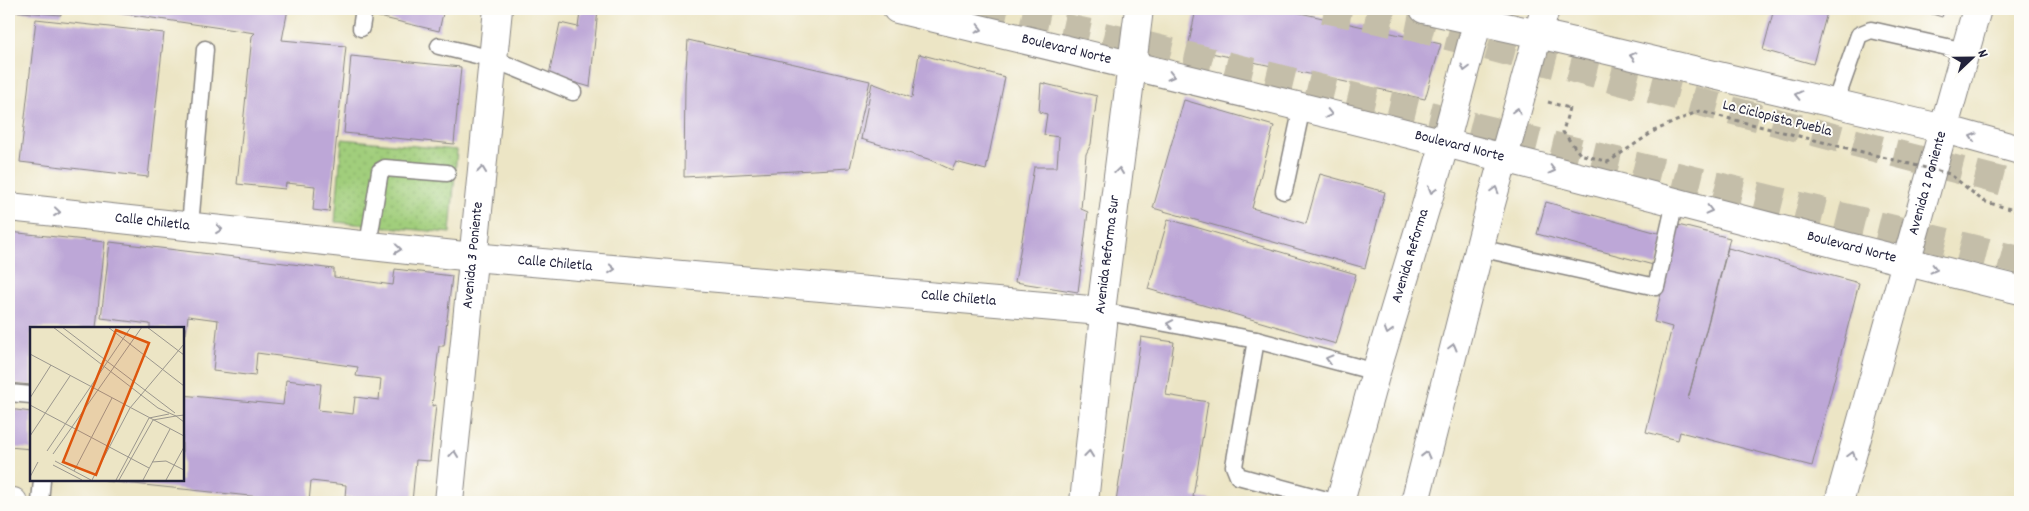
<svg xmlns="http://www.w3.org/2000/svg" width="2029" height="511" font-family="Dekko,sans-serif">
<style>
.grass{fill:url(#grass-dots);stroke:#62785c}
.building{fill:#bda7d7}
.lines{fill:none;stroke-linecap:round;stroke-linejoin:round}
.primary-tunnel{stroke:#c4bea9;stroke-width:28;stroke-dasharray:28 14;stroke-linecap:butt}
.lane-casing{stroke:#878480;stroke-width:19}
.street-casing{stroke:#878480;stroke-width:30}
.secondary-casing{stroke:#878480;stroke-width:30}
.primary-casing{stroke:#878480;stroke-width:30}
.path{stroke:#878480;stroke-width:3;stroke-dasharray:4 4;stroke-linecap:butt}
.lane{stroke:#fff;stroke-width:16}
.street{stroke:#fff;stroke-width:28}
.secondary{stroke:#fff;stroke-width:28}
.primary{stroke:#fff;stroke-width:28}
.path-bridge{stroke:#878480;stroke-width:3;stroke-dasharray:4 4;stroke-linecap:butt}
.oneway{stroke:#9c9ca7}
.labels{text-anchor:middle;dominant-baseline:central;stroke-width:4;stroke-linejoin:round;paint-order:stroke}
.street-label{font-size:15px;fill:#22223b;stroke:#fdfcf7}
.inset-road{fill:none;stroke:#9b978e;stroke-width:1}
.view{fill:#de560e;fill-opacity:0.15;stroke:#de560e;stroke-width:2.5}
.inset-edge{fill:none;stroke:#22223b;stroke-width:2.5}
</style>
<defs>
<pattern id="grass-dots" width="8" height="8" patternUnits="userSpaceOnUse" patternTransform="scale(1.25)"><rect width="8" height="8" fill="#a1ce7c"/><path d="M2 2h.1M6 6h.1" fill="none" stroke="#8ab16c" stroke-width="1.8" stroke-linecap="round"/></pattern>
</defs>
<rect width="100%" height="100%" fill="#fdfcf7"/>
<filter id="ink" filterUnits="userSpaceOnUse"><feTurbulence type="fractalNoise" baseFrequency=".02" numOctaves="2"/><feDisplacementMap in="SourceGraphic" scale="10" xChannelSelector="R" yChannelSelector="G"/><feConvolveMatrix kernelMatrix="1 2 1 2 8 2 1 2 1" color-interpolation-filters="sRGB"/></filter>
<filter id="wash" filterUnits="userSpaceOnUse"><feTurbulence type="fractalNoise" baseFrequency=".0096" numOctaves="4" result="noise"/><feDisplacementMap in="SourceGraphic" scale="20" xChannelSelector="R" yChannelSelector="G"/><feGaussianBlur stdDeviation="1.12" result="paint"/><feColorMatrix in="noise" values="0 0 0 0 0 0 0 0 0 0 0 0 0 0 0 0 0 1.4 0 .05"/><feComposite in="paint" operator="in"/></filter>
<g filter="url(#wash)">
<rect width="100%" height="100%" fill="#ece5c5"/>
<path class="grass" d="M342 139 457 150 450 233 335 222Z"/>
<g id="blocks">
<g class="building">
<path d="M9 9H61V15L9 11Z"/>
<path d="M91 9H288L282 40 346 46 329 212 313 210 315 186 286 183 285 189 237 184 252 36 255 33Z"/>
<path d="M377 9H444L439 31 375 16Z"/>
<path d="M1196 9H1282L1441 44 1425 99 1188 48Z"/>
<path d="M1774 9H1828L1813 64 1763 50Z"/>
<path d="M1916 9H1945L1942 17Z"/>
<path d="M598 10 590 87 549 75 560 23 578 27 580 13Z"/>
<path d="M36 19 164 33 148 177 20 162Z"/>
<path d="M688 40 870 81 850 168 684 177 685 82Z"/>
<path d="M919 54 1005 77 986 170 956 162 952 170 928 159 861 139 872 83 912 98Z"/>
<path d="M351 56 461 67 454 144 344 133Z"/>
<path d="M1041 83 1097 96 1091 144 1086 154 1081 209 1088 212 1078 292 1015 282 1034 167H1057L1059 137 1044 135 1047 114 1039 112Z"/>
<path d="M1184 100 1274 126 1252 208 1306 224 1320 174 1385 192 1365 268 1153 208Z"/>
<path d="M1546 202 1665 235 1657 266 1537 234Z"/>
<path d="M1168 219 1356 274 1336 344 1148 289Z"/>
<path d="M1678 225 1730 238 1688 399 1728 248 1859 283 1812 466 1680 432 1678 440 1646 432 1672 327 1654 322Z"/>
<path d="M9 232 105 242 96 328H31V385L9 383Z"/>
<path d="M110 242 334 269V277L393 285 395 269 452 276 444 346H439L432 406 436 405 430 461 416 460 412 502 345 497 346 485 311 481 309 502H308L105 481 182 480V395L283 405 286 380 321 384 318 410 353 414 355 397 379 400 381 379 356 376 358 367 257 353 255 376 213 371 218 320 188 316 186 334 182 333V328H150V324L101 318Z"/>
<path d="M1141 337 1174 342 1166 395 1208 402 1193 497 1223 502H1116Z"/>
<path d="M9 409 31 412V449L9 447Z"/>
</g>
</g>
</g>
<g filter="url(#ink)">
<use href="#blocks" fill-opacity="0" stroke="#878480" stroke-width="1"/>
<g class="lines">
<g class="primary-tunnel">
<path d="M980 9 1131 42 2020 260"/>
<path d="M1324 9 1417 28 2020 186"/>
</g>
<defs>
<g id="lane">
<path d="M361 28 364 9"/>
<path d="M439 46 493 59 573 92"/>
<path d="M1835 103 1859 35 1871 30 1965 51"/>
<path d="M1284 191 1302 107"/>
<path d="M190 226 205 49"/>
<path d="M368 245 380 171 385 168 447 173"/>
<path d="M1479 248 1656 287 1675 202"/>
<path d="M1101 311 1256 340 1376 372"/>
<path d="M1256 340 1234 466 1238 476 1334 502"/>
<path d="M9 393 31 395"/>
<path d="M40 502 42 480"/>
</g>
<g id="street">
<path id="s1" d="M9 207 473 257 1101 311"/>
<path d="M9 502H13"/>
<path id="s2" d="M449 502 498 9"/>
<path id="s3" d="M1084 502 1103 324 1101 311 1139 9"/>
<path id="s4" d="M1839 502 1977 9"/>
</g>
<g id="secondary">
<path id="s5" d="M897 9C1071 51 1244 92 1417 136 1618 186 1819 241 2020 290"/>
<path d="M1424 9 1565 40 1944 129 2020 150"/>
</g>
<g id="primary">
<path id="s6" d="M1340 502 1376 372 1445 143 1481 9"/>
<path d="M1415 502 1490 207 1545 9"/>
</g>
</defs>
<use href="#lane" class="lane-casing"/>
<use href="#street" class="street-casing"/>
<use href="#secondary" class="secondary-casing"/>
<use href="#primary" class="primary-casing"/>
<path class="path" d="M1548 102 1569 108"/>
<use href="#lane" class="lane"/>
<use href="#street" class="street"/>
<use href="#secondary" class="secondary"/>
<use href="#primary" class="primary"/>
<path class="path-bridge" d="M1569 108 1563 132 1580 154 1608 162 1656 130 1699 111 1950 174 1983 201 2020 212"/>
</g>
<defs><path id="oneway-chevron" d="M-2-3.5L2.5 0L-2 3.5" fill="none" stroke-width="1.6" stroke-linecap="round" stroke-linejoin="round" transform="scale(1.25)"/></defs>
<g class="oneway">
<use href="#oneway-chevron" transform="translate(979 29) rotate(14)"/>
<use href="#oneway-chevron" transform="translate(1633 56) rotate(-167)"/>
<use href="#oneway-chevron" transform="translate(1465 68) rotate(105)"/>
<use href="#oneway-chevron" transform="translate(1171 76) rotate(14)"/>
<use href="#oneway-chevron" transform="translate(1798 95) rotate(-167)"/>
<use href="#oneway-chevron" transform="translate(1517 111) rotate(-75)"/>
<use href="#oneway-chevron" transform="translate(1329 114) rotate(14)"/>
<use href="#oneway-chevron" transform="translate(1973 137) rotate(-164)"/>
<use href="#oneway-chevron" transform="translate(482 170) rotate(-84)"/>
<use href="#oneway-chevron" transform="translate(1552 170) rotate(14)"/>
<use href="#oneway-chevron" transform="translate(1119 171) rotate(-83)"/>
<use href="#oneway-chevron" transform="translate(1432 190) rotate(106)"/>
<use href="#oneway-chevron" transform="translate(1495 190) rotate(-74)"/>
<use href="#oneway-chevron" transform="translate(1709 210) rotate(14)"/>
<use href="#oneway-chevron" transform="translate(57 212) rotate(6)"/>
<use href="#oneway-chevron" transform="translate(219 229) rotate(6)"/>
<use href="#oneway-chevron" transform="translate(398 249) rotate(6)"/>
<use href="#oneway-chevron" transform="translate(612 269) rotate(5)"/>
<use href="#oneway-chevron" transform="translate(1934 269) rotate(14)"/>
<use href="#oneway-chevron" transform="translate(1170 324) rotate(-169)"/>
<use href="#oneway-chevron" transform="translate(1388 331) rotate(107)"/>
<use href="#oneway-chevron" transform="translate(1453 347) rotate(-75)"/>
<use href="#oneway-chevron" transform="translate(1329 359) rotate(-165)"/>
<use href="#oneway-chevron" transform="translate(454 454) rotate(-84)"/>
<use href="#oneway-chevron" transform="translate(1089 454) rotate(-84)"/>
<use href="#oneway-chevron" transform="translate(1426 455) rotate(-76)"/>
<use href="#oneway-chevron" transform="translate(1852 455) rotate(-74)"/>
</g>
</g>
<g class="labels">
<g class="street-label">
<text stroke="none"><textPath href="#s5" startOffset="174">Boulevard Norte</textPath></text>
<text transform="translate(1777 119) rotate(14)">La Ciclopista Puebla</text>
<text stroke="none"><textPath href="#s5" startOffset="579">Boulevard Norte</textPath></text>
<text stroke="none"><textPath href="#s4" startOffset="331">Avenida 2 Poniente</textPath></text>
<text stroke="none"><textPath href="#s1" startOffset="144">Calle Chiletla</textPath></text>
<text stroke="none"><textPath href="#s5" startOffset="984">Boulevard Norte</textPath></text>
<text stroke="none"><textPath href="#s3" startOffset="249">Avenida Reforma Sur</textPath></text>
<text stroke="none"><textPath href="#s2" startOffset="248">Avenida 3 Poniente</textPath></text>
<text stroke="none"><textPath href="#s6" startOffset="256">Avenida Reforma</textPath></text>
<text stroke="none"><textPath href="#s1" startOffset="549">Calle Chiletla</textPath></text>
<text stroke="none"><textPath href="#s1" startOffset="954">Calle Chiletla</textPath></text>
</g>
</g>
<g transform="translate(30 327)">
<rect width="154" height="154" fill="#ece5c5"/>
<path class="inset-road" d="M23 0 128 81 146 89 154 88M32 0 145 86M78 0 154 59M117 0 154 28M0 27 154 109M0 71 21 38M0 78 119 141M119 91 139 87M0 109 40 49M17 124 101 0M23 127 112 0M25 134 61 153M122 135 136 134 154 143M23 138 52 153M44 144 82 71M0 150 8 135M62 153 100 81 154 17M86 153 119 91M89 153 123 93 146 89 154 95M113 153 140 102M136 153 154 120"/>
<path class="view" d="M86 3 119 16 66 148 33 135Z"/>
<rect width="154" height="154" class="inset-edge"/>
</g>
<rect width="2029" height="511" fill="none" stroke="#fdfcf7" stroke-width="30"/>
<g transform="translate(1972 58) rotate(68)" stroke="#fdfcf7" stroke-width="4" paint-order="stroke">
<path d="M0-4L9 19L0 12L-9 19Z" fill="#22223b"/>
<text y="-8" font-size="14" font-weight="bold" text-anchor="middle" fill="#22223b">N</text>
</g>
</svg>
